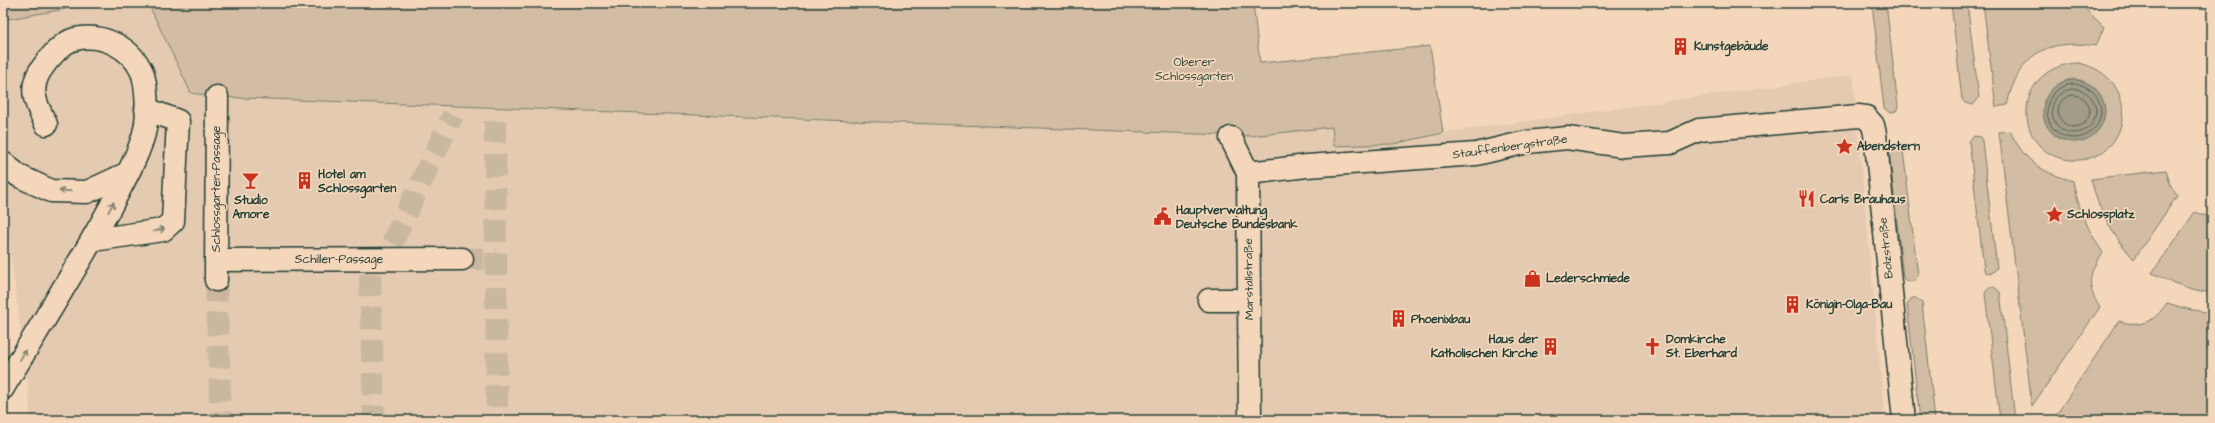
<svg xmlns="http://www.w3.org/2000/svg" width="2215" height="423" font-family="'Architects Daughter',sans-serif">
<style>
.built{fill:#e3cab0}
.green{fill:#d2bda4;stroke:#787d6c;fill-rule:evenodd}
.water{fill:#a39c87;stroke:#6e7666}
.lines{fill:none;stroke-linecap:round;stroke-linejoin:round}
.shore{stroke:#546355;stroke-width:1}
.minor-tunnel{stroke:#c9b79f;stroke-width:22;stroke-dasharray:22 11;stroke-linecap:butt}
.minor-casing{stroke:#1f3d34;stroke-width:25}
.minor{stroke:#f4d6ba;stroke-width:22}
.oneway{stroke:#7f8270}
.labels{text-anchor:middle;dominant-baseline:central;stroke-width:3.5;stroke-linejoin:round;paint-order:stroke}
.poi-label{font-size:12px;font-weight:bold;fill:#1f3d34;stroke:#f4d6ba;text-anchor:start}
.park-label{font-size:12px;fill:#314a3f;stroke:#f4d6ba}
.street-label{font-size:12px;fill:#1f3d34;stroke:#f4d6ba}
</style>
<rect width="100%" height="100%" fill="#f4d6ba"/>
<filter id="ink" filterUnits="userSpaceOnUse"><feTurbulence type="fractalNoise" baseFrequency=".025" numOctaves="2"/><feDisplacementMap in="SourceGraphic" scale="8" xChannelSelector="R" yChannelSelector="G"/><feConvolveMatrix kernelMatrix="1 2 1 2 8 2 1 2 1" color-interpolation-filters="sRGB"/></filter>
<g filter="url(#ink)">
<path class="built" d="M99 3H148L191 93 217 97 1250 136 1332 127 1334 146 1393 144 1443 133 1853 75 1885 420H30L29 394 3 195V20Z"/>
<g class="green">
<path d="M3 3H99L3 20Z"/>
<path d="M148 3H1253L1260 63 1430 46 1443 133 1393 144 1334 146 1332 127 1251 136 217 97 191 93Z"/>
<path d="M1872 3H1886L1898 107 1896 111 1890 113 1884 108Z"/>
<path d="M1951 3H1967L1979 98 1973 105 1965 103 1962 99Z"/>
<path d="M1983 3H2079L2104 27 2096 46C2045 38 2018 55 2007 105L1996 107Z"/>
<path d="M2079 63C2146 78 2130 165 2070 160 2011 154 2011 65 2079 63ZM2072 79 2085 81 2043 103C2050 89 2057 83 2072 79Z"/>
<path d="M2010 131C2025 162 2041 172 2073 181 2078 208 2088 230 2103 253 2088 271 2086 288 2100 307L2032 406 1999 132Z"/>
<path d="M1974 136 1980 137 1982 141 1997 268 1992 273 1985 272 1984 269 1969 141Z"/>
<path d="M1894 144 1901 146 1903 150 1918 276 1912 282 1905 281 1903 277 1889 150Z"/>
<path d="M2166 170 2170 184 2177 196 2134 259C2112 235 2099 211 2091 179Z"/>
<path d="M2195 212 2212 218V293C2190 290 2172 283 2152 273Z"/>
<path d="M1990 287H1994L2000 292 2015 420H2000L1985 293Z"/>
<path d="M1912 298H1916L1922 303 1935 420H1920L1907 304Z"/>
<path d="M2167 303 2187 309 2212 313V420H2053L2119 321C2143 328 2153 323 2167 303Z"/>
</g>
<circle class="water" cx="2074" cy="111" r="31"/>
<g class="lines">
<g class="shore">
<circle cx="2074" cy="111" r="27"/>
<circle cx="2074" cy="111" r="22"/>
<circle cx="2074" cy="111" r="16"/>
</g>
<g class="minor-tunnel">
<path d="M495 121 497 420"/>
<path d="M392 243 453 115"/>
<path d="M462 259H496"/>
<path d="M370 274 374 420"/>
<path d="M216 280 221 420"/>
</g>
<defs>
<g id="minor">
<path d="M1231 138 1248 173"/>
<path d="M3 163 19 176 51 191 87 192 128 173"/>
<path d="M93 240 163 230 173 221 178 121 146 109"/>
<path d="M216 260 462 259"/>
<path d="M216 280 217 97"/>
<path d="M1209 300H1249"/>
<path d="M3 388C39 328 77 268 111 206 122 184 140 154 145 129 148 116 147 85 142 72 131 47 102 33 75 39 62 42 47 60 40 71 28 91 37 106 46 124"/>
<path d="M1250 420 1248 173 1307 166 1476 154 1527 142 1567 138 1624 146 1670 143 1699 130 1858 116 1866 117 1873 125 1875 134 1904 420"/>
</g>
</defs>
<use href="#minor" class="minor-casing"/>
<use href="#minor" class="minor"/>
</g>
<defs><path id="oneway-shaft" d="M-6 0H5M1.5-3L5.5 0L1.5 3" fill="none" stroke-width="1.6" stroke-linecap="round" stroke-linejoin="round"/></defs>
<g class="oneway">
<use href="#oneway-shaft" transform="translate(65 191) rotate(-179)"/>
<use href="#oneway-shaft" transform="translate(111 207) rotate(-62)"/>
<use href="#oneway-shaft" transform="translate(159 230) rotate(-15)"/>
<use href="#oneway-shaft" transform="translate(23 355) rotate(-58)"/>
</g>
</g>
<defs>
<symbol id="building-bare" viewBox="-9 -9 18 18"><path d="M-4-6H4V6H1V3H-1V6H-4ZM-2.5-4.3h1.7v1.8h-1.7ZM.8-4.3h1.7v1.8H.8ZM-2.5-1h1.7V.8h-1.7ZM.8-1h1.7V.8H.8Z" fill="#c8321e" stroke="#f4d6ba" stroke-width="2.5" paint-order="stroke"/></symbol>
<symbol id="sight-bare" viewBox="-9 -9 18 18"><path d="M0-6L1.8-2.2L6-1.7L2.9 1.2L3.7 5.4L0 3.3L-3.7 5.4L-2.9 1.2L-6-1.7L-1.8-2.2Z" fill="#c8321e" stroke="#f4d6ba" stroke-width="2.5" paint-order="stroke"/></symbol>
<symbol id="bar-bare" viewBox="-9 -9 18 18"><path d="M-6-5H6L.8 .8V4.5H3.5V6h-7V4.5H-.8V.8Z" fill="#c8321e" stroke="#f4d6ba" stroke-width="2.5" paint-order="stroke"/></symbol>
<symbol id="restaurant-bare" viewBox="-9 -9 18 18"><path d="M-5-6h1v4h1v-4h1v4h1v-4h1v5L-1.5 .5V6h-2V.5L-5-1ZM5-6V6H3V1.5H1.5Q1.5-4 5-6Z" fill="#c8321e" stroke="#f4d6ba" stroke-width="2.5" paint-order="stroke"/></symbol>
<symbol id="civic-bare" viewBox="-9 -9 18 18"><path d="M-.6-6.5H3V-4.5H.6V-3L4-1V1h2V6H-6V1h2V-1L-.6-3ZM-1.2 2.5V6h2.4V2.5Z" fill="#c8321e" stroke="#f4d6ba" stroke-width="2.5" paint-order="stroke"/></symbol>
<symbol id="shop-bare" viewBox="-9 -9 18 18"><path d="M-5-2.5h2.3a2.7 3.5 0 0 1 5.4 0H5L5.5 6h-11ZM-1.5-2.5h3a1.5 2.3 0 0 0-3 0Z" fill="#c8321e" stroke="#f4d6ba" stroke-width="2.5" paint-order="stroke"/></symbol>
<symbol id="church-bare" viewBox="-9 -9 18 18"><path d="M-1.2-6h2.4v3.5h3.3v2.4h-3.3V6h-2.4V-.1h-3.3v-2.4h3.3Z" fill="#c8321e" stroke="#f4d6ba" stroke-width="2.5" paint-order="stroke"/></symbol>
</defs>
<g fill-rule="evenodd">
<use href="#building-bare" x="1668" y="34" width="25" height="25"/>
<use href="#sight-bare" x="1832" y="134" width="25" height="25"/>
<use href="#bar-bare" x="238" y="168" width="25" height="25"/>
<use href="#building-bare" x="292" y="168" width="25" height="25"/>
<use href="#restaurant-bare" x="1794" y="186" width="25" height="25"/>
<use href="#sight-bare" x="2042" y="202" width="25" height="25"/>
<use href="#civic-bare" x="1150" y="204" width="25" height="25"/>
<use href="#shop-bare" x="1520" y="266" width="25" height="25"/>
<use href="#building-bare" x="1780" y="292" width="25" height="25"/>
<use href="#building-bare" x="1386" y="306" width="25" height="25"/>
<use href="#building-bare" x="1538" y="334" width="25" height="25"/>
<use href="#church-bare" x="1640" y="334" width="25" height="25"/>
</g>
<g class="labels">
<g class="poi-label">
<text x="1694" y="46">Kunstgebäude</text>
<text x="1857" y="146">Abendstern</text>
<text x="318" y="174">Hotel am<tspan x="318" dy="14">Schlossgarten</tspan></text>
<text x="1820" y="199">Carls Brauhaus</text>
<text x="251" y="200" text-anchor="middle">Studio<tspan x="251" dy="14">Amore</tspan></text>
<text x="1176" y="210">Hauptverwaltung<tspan x="1176" dy="14">Deutsche Bundesbank</tspan></text>
<text x="2067" y="214">Schlossplatz</text>
<text x="1546" y="278">Lederschmiede</text>
<text x="1806" y="304">Königin-Olga-Bau</text>
<text x="1411" y="319">Phoenixbau</text>
<text x="1538" y="339" text-anchor="end">Haus der<tspan x="1538" dy="14">Katholischen Kirche</tspan></text>
<text x="1666" y="339">Domkirche<tspan x="1666" dy="14">St. Eberhard</tspan></text>
</g>
<g class="park-label">
<text x="1194" y="62">Oberer<tspan x="1194" dy="14">Schlossgarten</tspan></text>
</g>
<g class="street-label">
<text transform="translate(1510 147) rotate(-8)">Stauffenbergstraße</text>
<text transform="translate(216 189) rotate(-90)">Schlossgarten-Passage</text>
<text transform="translate(1886 248) rotate(-96)">Bolzstraße</text>
<text x="339" y="259">Schiller-Passage</text>
<text transform="translate(1249 279) rotate(-91)">Marstallstraße</text>
</g>
</g>
<rect width="2215" height="423" fill="none" stroke="#f4d6ba" stroke-width="16"/>
<rect x="8" y="8" width="2199" height="407" fill="none" stroke="#1f3d34" stroke-width="1.5" filter="url(#ink)"/>
</svg>
